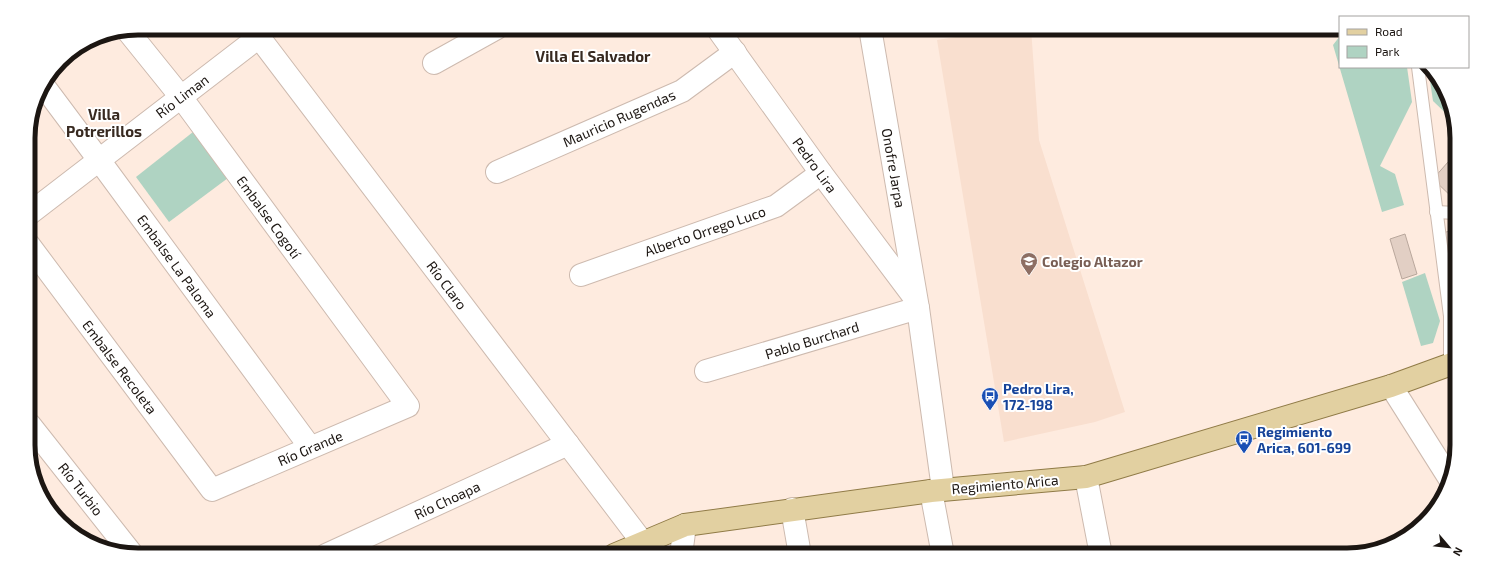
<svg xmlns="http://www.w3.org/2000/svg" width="1485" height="583" font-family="'Exo 2',sans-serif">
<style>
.built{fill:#f9dfcf}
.green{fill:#afd3c2}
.building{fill:#e2cfc4;stroke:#b9a79c}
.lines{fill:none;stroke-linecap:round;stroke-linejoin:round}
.service-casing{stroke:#cdbaaf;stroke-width:14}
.minor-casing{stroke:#cdbaaf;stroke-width:24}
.secondary-casing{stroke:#cdbaaf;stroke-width:24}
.primary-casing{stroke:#907b47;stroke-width:24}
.service{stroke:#fff;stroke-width:12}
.minor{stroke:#fff;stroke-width:22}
.secondary{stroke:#fff;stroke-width:22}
.primary{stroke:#e2d0a1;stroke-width:22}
.labels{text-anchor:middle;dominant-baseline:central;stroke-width:4;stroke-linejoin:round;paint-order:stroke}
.street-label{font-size:14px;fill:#1c1612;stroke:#fff}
.education-label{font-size:14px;font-weight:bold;fill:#785e54;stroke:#fff;text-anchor:start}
.transit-label{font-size:14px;font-weight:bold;fill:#164399;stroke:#fff;text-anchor:start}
.neighbourhood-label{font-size:15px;font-weight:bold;fill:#372920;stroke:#fff}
.rim{fill:none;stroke:#1c1612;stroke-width:5}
</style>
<rect width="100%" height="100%" fill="#feebdf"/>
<path class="built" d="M1011 28H1031L1039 140 1125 412 1095 422 1004 442 937 40Z"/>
<g class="green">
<path d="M1340 36V67H1407L1412 102 1380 166 1395 174 1404 205 1382 212 1333 45Z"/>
<path d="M1430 81 1445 96 1456 123 1433 101Z"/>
<path d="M193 132 228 178 169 222 136 177Z"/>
<path d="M1425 273 1440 321 1433 343 1421 346 1402 282Z"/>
</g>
<g class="building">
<path d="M1456 153V199L1455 200 1433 179Z"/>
<path d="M1456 229V272L1443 233Z"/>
<path d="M1405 234 1417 274 1402 279 1390 239Z"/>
</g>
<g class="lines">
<defs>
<g id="service">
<path d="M1418 67 1450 316V364"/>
<path d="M1436 212 1456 213"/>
</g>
<g id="minor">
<path d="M252 28 643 543"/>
<path d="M717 28 821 173 914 297"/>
<path d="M870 28 918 308 943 489"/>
<path d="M434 63 497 28"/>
<path d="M43 85 99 160 310 447"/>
<path d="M497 172 682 91 735 52"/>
<path d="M29 214 259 37"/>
<path d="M29 245 212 490 408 406 181 97 127 30"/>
<path d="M581 275 776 206 821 173"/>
<path d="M706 371 918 308"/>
<path d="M1391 386 1451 481"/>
<path d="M30 425 132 554"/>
<path d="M1086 477 1101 555"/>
<path d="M931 491 943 555"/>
<path d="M792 509 800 555"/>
<path d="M326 555 568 444"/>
</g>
<path id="secondary" d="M681 555 685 525"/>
<path id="primary" d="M614 555 685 525 931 491 1086 477 1391 386 1457 362"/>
</defs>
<use href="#service" class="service-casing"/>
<use href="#minor" class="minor-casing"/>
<use href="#secondary" class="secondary-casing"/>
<use href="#primary" class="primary-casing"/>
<use href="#service" class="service"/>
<use href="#minor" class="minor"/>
<use href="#secondary" class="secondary"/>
<use href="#primary" class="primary"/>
</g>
<defs>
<symbol id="school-pin" viewBox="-11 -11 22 30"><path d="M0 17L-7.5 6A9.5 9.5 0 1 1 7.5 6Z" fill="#8d6e63" stroke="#fff"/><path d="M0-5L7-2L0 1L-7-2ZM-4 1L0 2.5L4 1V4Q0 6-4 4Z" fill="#fff"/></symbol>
<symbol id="bus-pin" viewBox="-11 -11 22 30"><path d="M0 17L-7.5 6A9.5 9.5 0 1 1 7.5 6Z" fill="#1a4fb4" stroke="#fff"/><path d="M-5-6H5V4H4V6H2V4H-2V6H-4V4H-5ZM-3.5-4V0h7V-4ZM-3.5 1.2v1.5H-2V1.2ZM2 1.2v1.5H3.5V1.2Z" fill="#fff"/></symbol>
</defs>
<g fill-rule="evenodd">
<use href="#school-pin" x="1019" y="251" width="20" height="27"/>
<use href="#bus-pin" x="980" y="386" width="20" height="27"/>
<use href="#bus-pin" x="1234" y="429" width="20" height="27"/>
</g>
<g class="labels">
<g class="street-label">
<text transform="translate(182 96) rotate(-37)">Río Liman</text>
<text transform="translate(619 118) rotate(-24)">Mauricio Rugendas</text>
<text transform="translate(815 165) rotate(54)">Pedro Lira</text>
<text transform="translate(894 168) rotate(80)">Onofre Jarpa</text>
<text transform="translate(269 217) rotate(54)">Embalse Cogotí</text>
<text transform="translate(705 231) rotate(-19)">Alberto Orrego Luco</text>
<text transform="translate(177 266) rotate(54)">Embalse La Paloma</text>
<text transform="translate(447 285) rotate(53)">Río Claro</text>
<text transform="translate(812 340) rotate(-17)">Pablo Burchard</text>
<text transform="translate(120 367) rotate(53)">Embalse Recoleta</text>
<text transform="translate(310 448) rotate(-23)">Río Grande</text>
<text transform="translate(1005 484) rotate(-5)">Regimiento Arica</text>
<text transform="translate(81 489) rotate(52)">Río Turbio</text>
<text transform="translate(447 500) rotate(-25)">Río Choapa</text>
</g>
<g class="education-label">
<text x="1042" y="261">Colegio Altazor</text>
</g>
<g class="transit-label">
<text x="1003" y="388">Pedro Lira,<tspan x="1003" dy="16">172-198</tspan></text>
<text x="1257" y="431">Regimiento<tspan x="1257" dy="16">Arica, 601-699</tspan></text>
</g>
<g class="neighbourhood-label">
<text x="593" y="56">Villa El Salvador</text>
<text x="104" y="114">Villa<tspan x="104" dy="17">Potrerillos</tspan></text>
</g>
</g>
<path d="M0 0H1485V583H0ZM138 35H1347A103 103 0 0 1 1450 138V445A103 103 0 0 1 1347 548H138A103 103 0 0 1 35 445V138A103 103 0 0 1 138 35Z" fill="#fff" fill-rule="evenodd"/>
<path class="rim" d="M138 35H1347A103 103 0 0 1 1450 138V445A103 103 0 0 1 1347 548H138A103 103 0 0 1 35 445V138A103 103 0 0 1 138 35Z"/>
<rect x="1339" y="16" width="130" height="52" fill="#ffffff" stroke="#a4a2a0"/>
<rect x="1347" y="29" width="20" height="6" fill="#e2d0a1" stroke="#a4a2a0"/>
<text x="1375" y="36" font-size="12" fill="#1c1612">Road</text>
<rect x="1347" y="46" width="20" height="12" fill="#afd3c2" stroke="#a4a2a0"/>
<text x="1375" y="56" font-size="12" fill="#1c1612">Park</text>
<g transform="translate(1449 547) rotate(118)" stroke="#ffffff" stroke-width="3" paint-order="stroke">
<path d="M0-3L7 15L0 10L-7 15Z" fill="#1c1612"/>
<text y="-6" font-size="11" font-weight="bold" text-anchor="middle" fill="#1c1612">N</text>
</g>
</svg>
